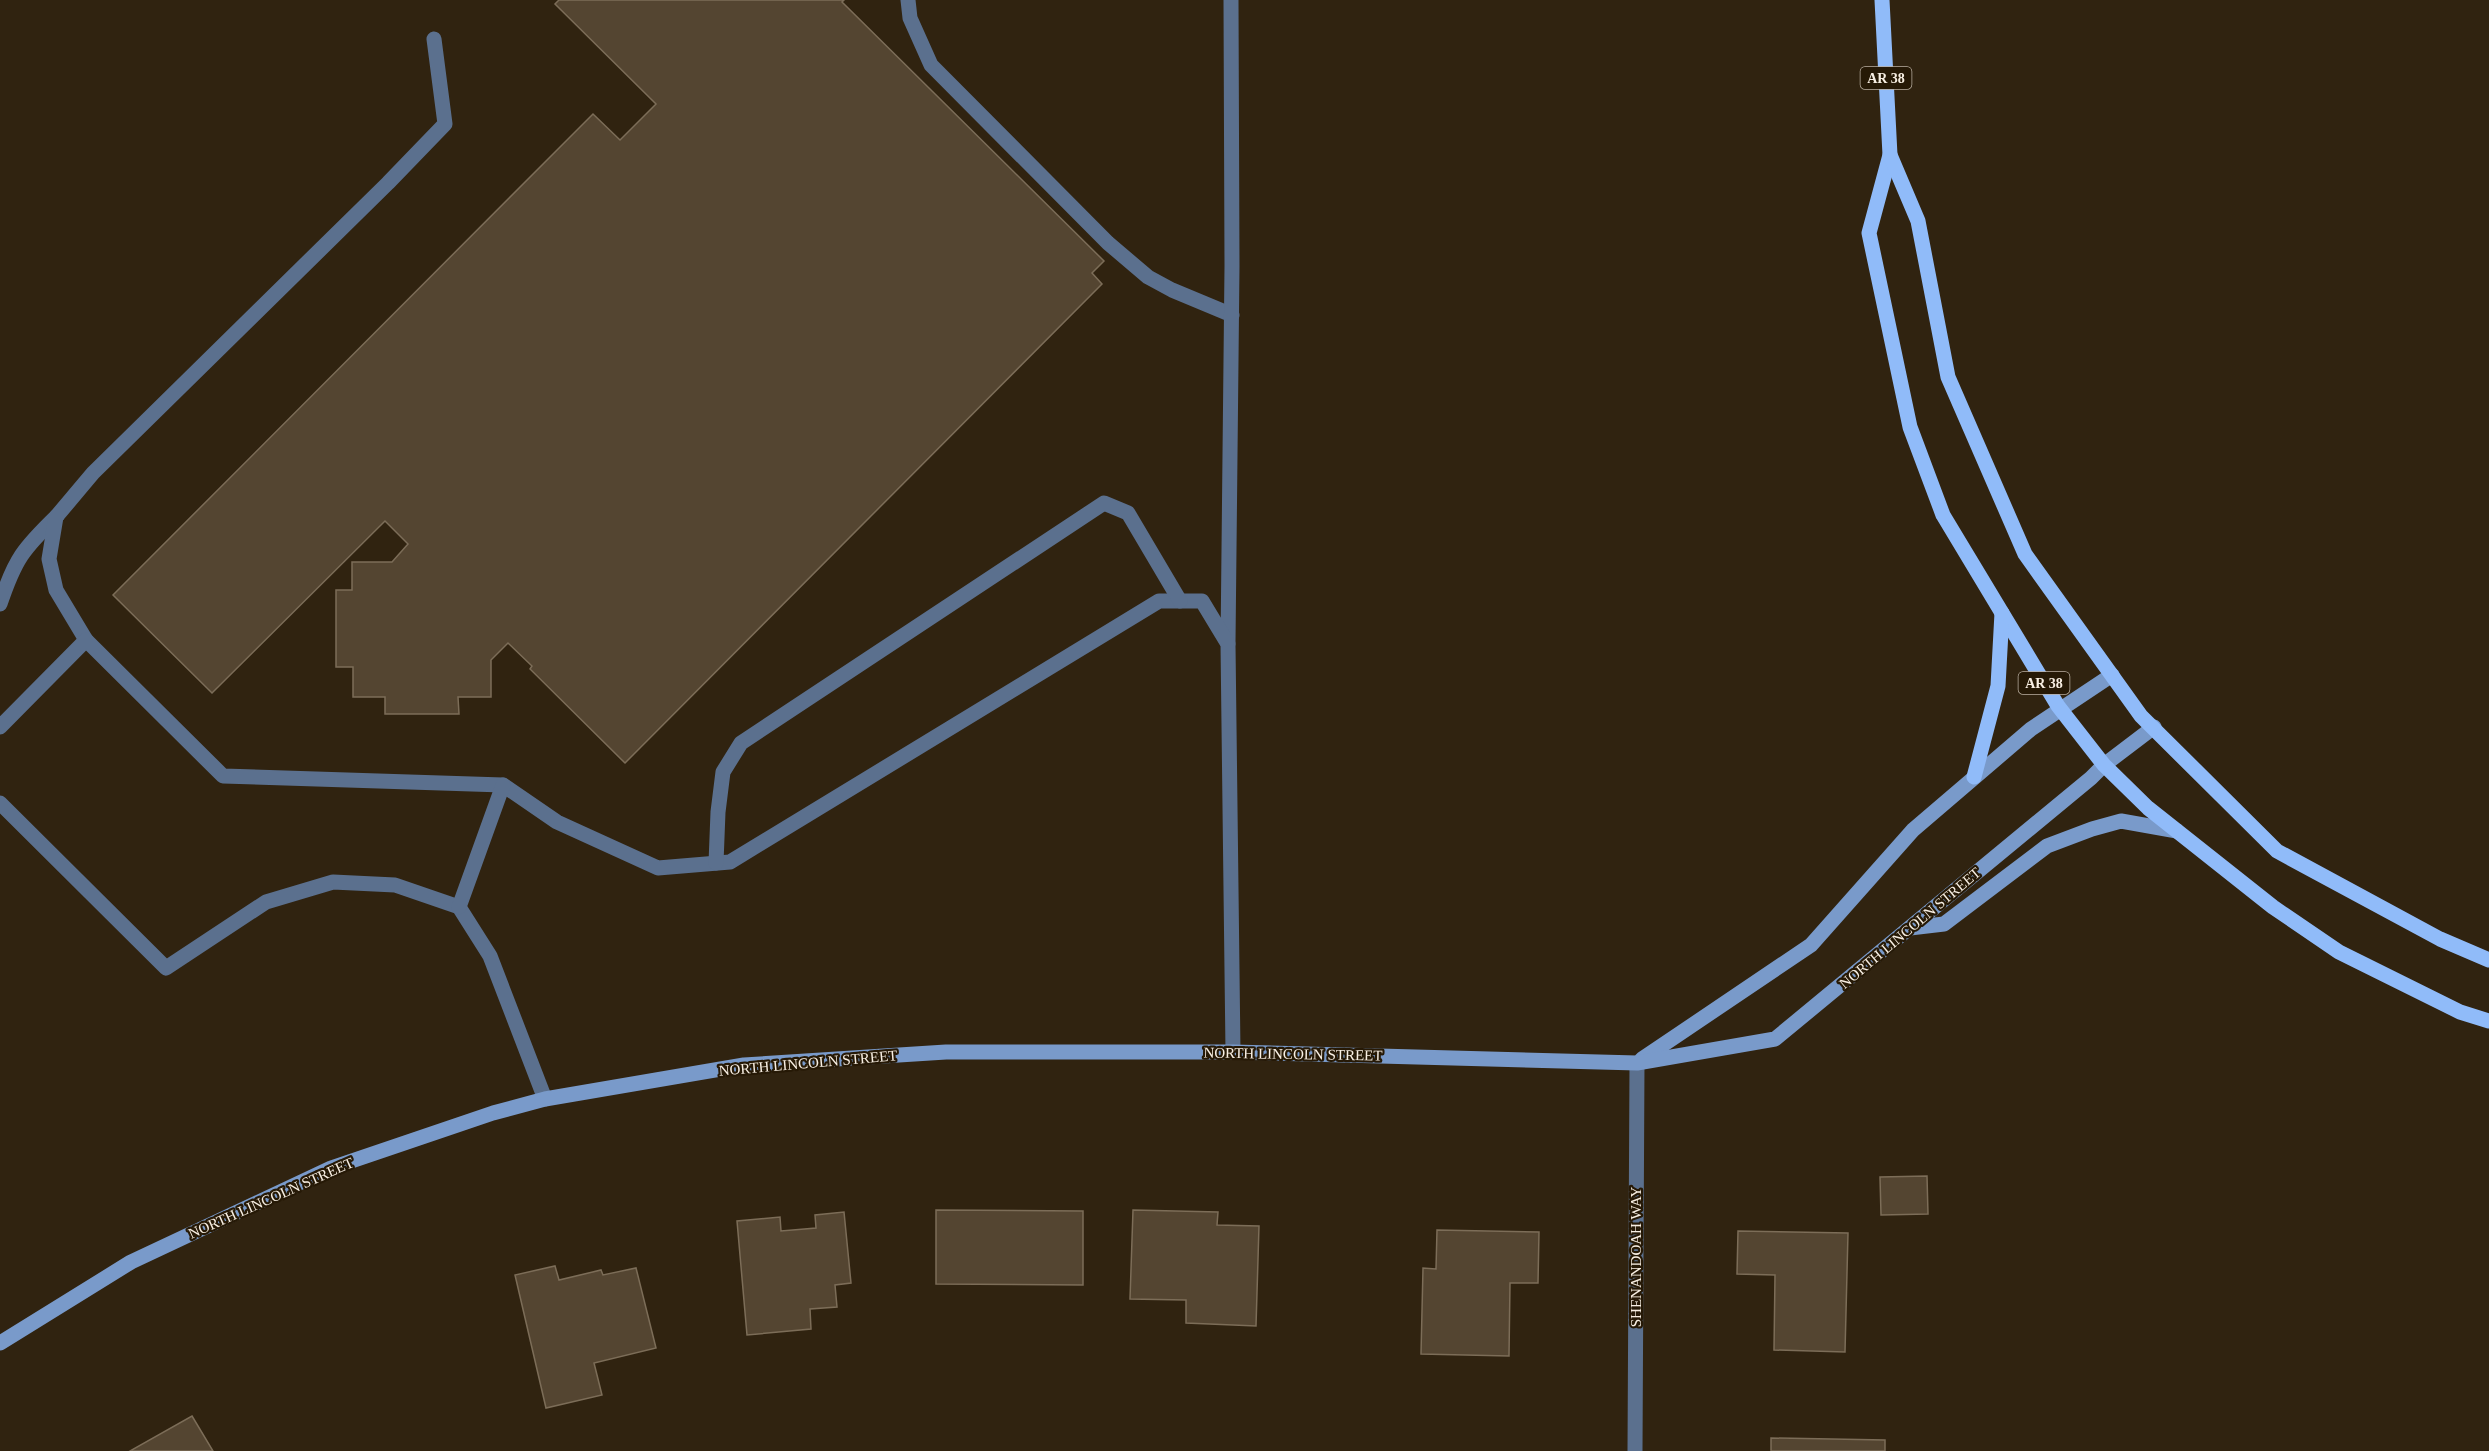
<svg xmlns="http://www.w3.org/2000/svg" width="2489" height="1451" font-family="Georgia,serif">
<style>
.building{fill:#544531;stroke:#7c6d58;stroke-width:1.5}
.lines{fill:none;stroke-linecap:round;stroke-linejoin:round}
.lane{stroke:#5b708e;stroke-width:15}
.street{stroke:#5b708e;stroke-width:15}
.secondary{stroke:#799aca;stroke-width:15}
.primary{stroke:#90bbf9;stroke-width:15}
.labels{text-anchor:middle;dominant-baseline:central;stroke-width:4.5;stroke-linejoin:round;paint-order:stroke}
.shield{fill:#261906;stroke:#b9afa1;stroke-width:1.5}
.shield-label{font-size:14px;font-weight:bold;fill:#f8efe3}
.street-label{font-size:15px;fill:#f8efe3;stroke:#261906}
</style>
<rect width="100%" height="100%" fill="#302310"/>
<g class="building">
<path d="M559 0H844L842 2 1104 261 1092 273 1102 284 625 763 530 669 532 666 508 643 491 660V697H458L459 714H385V697H353V667H336V590H352V562H392L408 544 385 521 212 693 113 595 593 114 620 140 656 104 555 4Z"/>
<path d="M1927 1176 1928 1214 1881 1215 1880 1177Z"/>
<path d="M936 1210 1083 1211V1285L936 1284Z"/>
<path d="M1133 1210 1218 1212 1217 1225 1259 1226 1256 1326 1186 1323V1300L1130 1299Z"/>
<path d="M844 1212 851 1283 835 1285 837 1307 810 1309 811 1329 747 1335 737 1221 780 1217 781 1231 816 1228 815 1215Z"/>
<path d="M1437 1230 1539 1232 1538 1283H1510L1509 1356 1421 1354 1423 1268 1436 1269Z"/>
<path d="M1738 1231 1848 1233 1845 1352 1774 1350 1775 1275 1737 1274Z"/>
<path d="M555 1266 559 1280 601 1270 603 1275 636 1268 656 1348 594 1363 602 1395 546 1408 515 1275Z"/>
<path d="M192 1416 213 1451H130Z"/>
<path d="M1771 1438 1885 1440V1451H1771Z"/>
</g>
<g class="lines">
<g class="lane">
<path d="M908 0 910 18 931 65 1108 243 1148 277 1172 290 1232 315"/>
<path d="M0 604C15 559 23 549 57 516"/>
<path d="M86 640 56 590 49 559 56 517 93 473 388 183 445 124 434 39"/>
<path d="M1228 644 1232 266 1231 0"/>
<path d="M0 727 86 640 223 776 503 785 557 822 658 868 730 862 1159 601H1202L1228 644 1233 1052"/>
<path d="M0 803 166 968 266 902 333 882 395 885 459 907 490 956 545 1099"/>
<path d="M716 863 718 812 723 772 741 743 1104 503 1128 513 1180 601"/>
<path d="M459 907 503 785"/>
</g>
<path class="street" d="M1635 1451 1637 1063"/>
<g class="secondary">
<path d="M1910 928 1944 924 2047 846 2092 829 2121 821 2177 831"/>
<path d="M1642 1059 1811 945 1913 830 2031 729 2112 675"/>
<path d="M0 1343 131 1262 331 1168 493 1113 545 1099 744 1065 946 1052H1233L1637 1063 1775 1039 2091 778 2104 765 2154 727"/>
</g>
<g class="primary">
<path d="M1882 0 1890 155 1869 233 1910 427 1943 515 2058 706 2104 765 2148 808 2273 907 2339 952 2460 1012 2489 1021"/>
<path d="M1890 155 1918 221 1948 377 2025 554 2141 716 2277 851 2440 939 2489 960"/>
<path d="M1974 777 1998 686 2002 613"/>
</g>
</g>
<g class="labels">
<g class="shield">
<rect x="1860.5" y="67" width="51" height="22" rx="4.5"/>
<rect x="2018.5" y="672" width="51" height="22" rx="4.5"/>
</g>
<g class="shield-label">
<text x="1886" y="78">AR 38</text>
<text x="2044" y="683">AR 38</text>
</g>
<g class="street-label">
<text transform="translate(1910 928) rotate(-40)">NORTH LINCOLN STREET</text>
<text transform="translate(1293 1054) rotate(1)">NORTH LINCOLN STREET</text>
<text transform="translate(808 1063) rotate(-5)">NORTH LINCOLN STREET</text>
<text transform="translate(271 1198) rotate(-24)">NORTH LINCOLN STREET</text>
<text transform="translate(1636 1257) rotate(-90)">SHENANDOAH WAY</text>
</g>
</g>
</svg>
